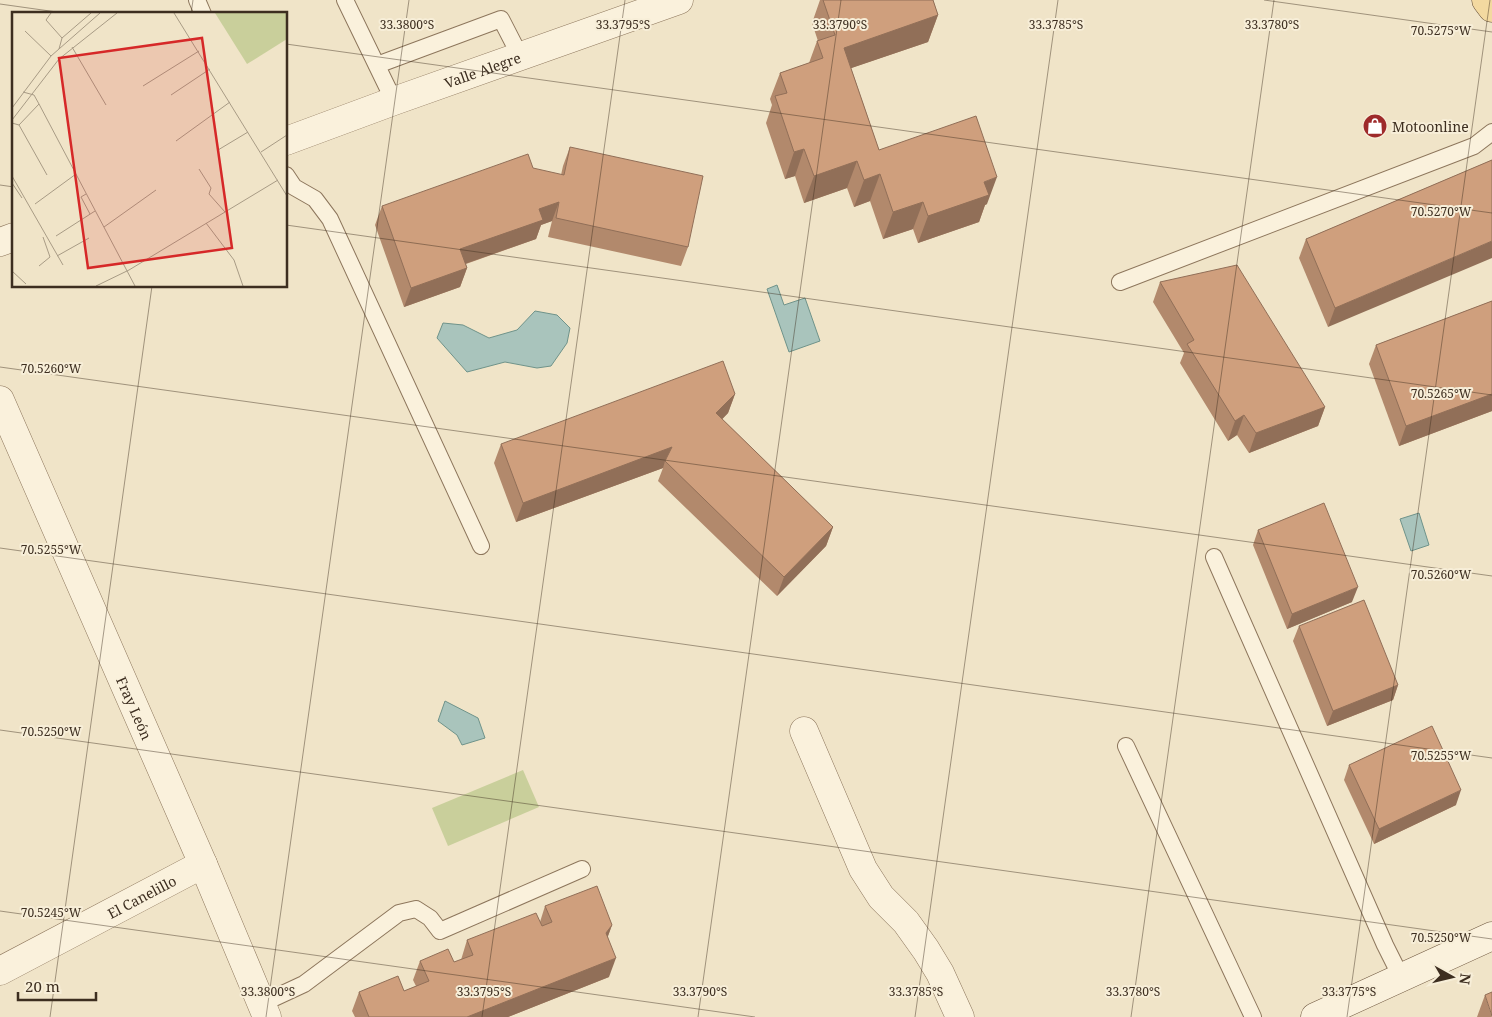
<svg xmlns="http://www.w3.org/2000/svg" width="1492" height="1017" font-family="'Noto Serif',serif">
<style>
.green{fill:#c9cf9b}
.water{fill:#a9c4bc;stroke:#6f938a}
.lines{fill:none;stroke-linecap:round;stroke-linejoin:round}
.lane-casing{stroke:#8d765c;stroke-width:18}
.street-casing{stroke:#8d765c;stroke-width:29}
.secondary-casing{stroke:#6f573f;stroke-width:29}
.primary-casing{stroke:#5b4430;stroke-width:29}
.lane{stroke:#faf1dc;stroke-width:16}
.street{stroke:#faf1dc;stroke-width:28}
.secondary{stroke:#faf1dc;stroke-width:28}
.primary{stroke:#f3d9a0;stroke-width:28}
.wall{fill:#b2896c}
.shaded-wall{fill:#916f58}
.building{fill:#cf9f7d;stroke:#916f58}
.ticks{fill:none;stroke:#3d2e20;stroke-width:1;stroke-opacity:0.45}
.labels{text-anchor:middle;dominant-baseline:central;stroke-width:4;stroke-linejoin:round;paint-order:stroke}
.street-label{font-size:14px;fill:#3d2e20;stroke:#f7eed8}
.poi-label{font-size:14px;fill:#3d2e20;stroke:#f7eed8;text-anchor:start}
.inset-road{fill:none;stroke:#a89b85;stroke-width:1}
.view{fill:#d62828;fill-opacity:0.15;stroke:#d62828;stroke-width:2.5}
.inset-edge{fill:none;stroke:#3d2e20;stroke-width:2.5}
.ticks-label{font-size:12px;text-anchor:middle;fill:#3d2e20;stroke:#f7eed8;stroke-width:4;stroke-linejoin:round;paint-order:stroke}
</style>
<rect width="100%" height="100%" fill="#f0e4c8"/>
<path class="green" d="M523 770 539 807 448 846 432 808Z"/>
<g class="water">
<path d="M777 285 784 305 805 298 820 341 789 352 767 289Z"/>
<path d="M535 311 557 315 570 328 567 343 551 366 537 368 505 362 467 372 437 338 443 323 463 325 489 338 517 330Z"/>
<path d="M1419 513 1429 545 1411 551 1400 519Z"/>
<path d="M445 701 478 718 485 738 462 745 457 735 438 721Z"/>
</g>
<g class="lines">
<defs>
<g id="lane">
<path d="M197 0 203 14"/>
<path d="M345 0 394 101"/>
<path d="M377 65 501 19 520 56"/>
<path d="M286 175 294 187 315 199 330 219 481 546"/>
<path d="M1120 282 1474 146 1492 132"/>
<path d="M1214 557 1385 945 1401 977"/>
<path d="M1126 746 1253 1017"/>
<path d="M261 1004 304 984 399 913 416 909 430 918 440 931 582 869"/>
</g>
<g id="street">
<path id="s1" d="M286 141 394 101 679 0"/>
<path d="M0 242 14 237"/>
<path id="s2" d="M0 400 203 864 267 1017"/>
<path d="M804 731 863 869 881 897 906 922 926 950 940 973 960 1017"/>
<path id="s3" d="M0 971 203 864"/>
</g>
<path id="secondary" d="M1315 1017 1492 936"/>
<path id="primary" d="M1486 0 1492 8"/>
</defs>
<use href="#lane" class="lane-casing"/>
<use href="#street" class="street-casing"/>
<use href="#secondary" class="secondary-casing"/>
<use href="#primary" class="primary-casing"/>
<use href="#lane" class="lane"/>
<use href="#street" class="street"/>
<use href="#secondary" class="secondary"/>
<use href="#primary" class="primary"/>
</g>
<g class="wall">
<path d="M820 0H933L938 15 928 42 851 68 879 150 987 204 985 205 979 222 918 243 913 229 883 239 870 201 854 207 847 188 804 203 795 176 785 179 766 123 772 105 770 99 780 73 809 63 817 41H818L812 23Z"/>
<path d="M570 147 688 247 681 266 548 237 552 221 541 225 536 239 466 264 467 268 460 287 404 307 375 225 382 206 561 175 563 166Z"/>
<path d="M1492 160 1328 327 1299 258 1306 239Z"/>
<path d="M1160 282 1325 407 1318 426 1249 453 1237 435 1228 441 1180 363 1184 353 1153 302Z"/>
<path d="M1492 301V411L1399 446 1369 364 1376 345Z"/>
<path d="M735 394 728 413 722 419 833 527 826 546 777 596 658 481 663 468 516 522 494 463 501 444Z"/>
<path d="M1258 530 1352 602 1287 629 1253 545Z"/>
<path d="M1299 626 1398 685 1393 700 1327 726 1293 641Z"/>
<path d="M1349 765 1456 805 1374 844 1344 780Z"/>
<path d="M545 906 612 925 608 936 609 977 508 1017H355L352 1011 359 992 404 991 416 986 413 980 420 961 454 962 461 960 467 940 540 922Z"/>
<path d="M1485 995 1492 1017H1477Z"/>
</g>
<g class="shaded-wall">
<path d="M938 15 928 42 834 74 844 48Z"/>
<path d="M804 149 795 176 785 179 794 152Z"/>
<path d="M857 161 847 188 804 203 814 176Z"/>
<path d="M880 174 870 201 854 207 864 180Z"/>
<path d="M997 177 987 204 985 205 979 222 918 243 928 216 984 182Z"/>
<path d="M559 202 552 221 541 225 536 239 453 268 460 249 539 209Z"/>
<path d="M923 202 913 229 883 239 893 212Z"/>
<path d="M1492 241V258L1328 327 1335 308Z"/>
<path d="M467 268 460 287 404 307 411 288Z"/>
<path d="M735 394 728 413 709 433 716 413Z"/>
<path d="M1492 394V411L1399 446 1406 426Z"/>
<path d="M1325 407 1318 426 1249 453 1256 433Z"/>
<path d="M1244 415 1237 435 1228 441 1235 421Z"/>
<path d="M672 447 665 461 663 468 516 522 523 503Z"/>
<path d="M833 527 826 546 777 596 784 577Z"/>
<path d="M1358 587 1352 602 1287 629 1292 614Z"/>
<path d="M1398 685 1393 700 1327 726 1333 711Z"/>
<path d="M1461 790 1456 805 1374 844 1379 829Z"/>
<path d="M612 925 605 944 606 933Z"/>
<path d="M616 958 609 977 508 1017H467Z"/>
</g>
<g class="building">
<path d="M823 0H933L938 15 844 48 879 150 976 116 997 177 984 182 989 195 928 216 923 202 893 212 880 174 864 180 857 161 814 176 804 149 794 152 775 96 787 93 780 73 823 58 817 41 835 35Z"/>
<path d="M570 147 703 176 688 247 556 218 559 202 539 209 543 220 460 249 467 268 411 288 382 206 528 154 533 168 564 175Z"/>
<path d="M1492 160V241L1335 308 1306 239Z"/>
<path d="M1237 265 1325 407 1256 433 1244 415 1235 421 1187 344 1194 340 1160 282Z"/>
<path d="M1492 301V394L1406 426 1376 345Z"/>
<path d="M723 361 735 394 716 413 833 527 784 577 665 461 672 447 523 503 501 444Z"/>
<path d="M1324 503 1358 587 1292 614 1258 530Z"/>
<path d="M1364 600 1398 685 1333 711 1299 626Z"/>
<path d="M1432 726 1461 790 1379 829 1349 765Z"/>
<path d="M597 886 612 925 606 933 616 958 467 1017H369L359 992 398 976 404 991 429 981 420 961 448 949 454 962 473 955 467 940 536 913 542 926 552 922 545 906Z"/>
<path d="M1492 992V1016L1485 995Z"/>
</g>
<path class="ticks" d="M1264 0 1492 32M0 4 71 14M191 14 193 0M286 44 1492 213M0 185 14 187M286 225 1492 395M0 367 1492 576M0 548 1492 758M0 730 1492 939M0 911 755 1017M50 1017 152 286M266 1017 409 0M482 1017 625 0M698 1017 841 0M915 1017 1058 0M1131 1017 1274 0M1347 1017 1490 0"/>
<defs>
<symbol id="shop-disc" viewBox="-11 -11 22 22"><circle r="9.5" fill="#9e2a2b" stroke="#f7eed8"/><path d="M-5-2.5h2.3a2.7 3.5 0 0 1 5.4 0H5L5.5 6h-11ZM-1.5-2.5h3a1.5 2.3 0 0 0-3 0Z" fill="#fff"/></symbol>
</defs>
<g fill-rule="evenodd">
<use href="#shop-disc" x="1361" y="112" width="28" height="28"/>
</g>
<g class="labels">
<g class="street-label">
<text stroke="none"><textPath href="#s1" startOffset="209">Valle Alegre</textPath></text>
<text stroke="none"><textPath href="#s2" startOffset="336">Fray León</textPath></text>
<text stroke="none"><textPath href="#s3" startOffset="160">El Canelillo</textPath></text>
</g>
<g class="poi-label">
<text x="1392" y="126">Motoonline</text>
</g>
</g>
<g transform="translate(12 12)">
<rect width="275" height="275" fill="#f0e4c8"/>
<path d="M203 1H275V27L235 52Z" fill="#c9cf9b"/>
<path class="inset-road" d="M39 1 34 8 50 26M162 1 275 184M13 19 39 44M60 35 94 93M47 37 50 26 79 1M131 74 187 39M11 80 22 83 27 92 123 274M159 83 198 57M0 96 39 44 88 1M0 108 47 47 105 1M0 111 7 113 35 163M7 113 27 92M164 129 218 90M206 138 236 120M249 140 275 123M187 157 199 176 197 182 213 200M0 164 51 253M0 171 10 186M74 182 69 185 78 202M23 192 64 162M194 211 222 248 231 274M92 215 144 178M44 224 83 199M45 244 77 226M27 254 38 245 31 225M0 259 14 272M84 274 117 258 266 168"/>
<path class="view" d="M190 26 220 236 76 256 47 46Z"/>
<rect width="275" height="275" class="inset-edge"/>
</g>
<g class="ticks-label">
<text x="407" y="29">33.3800°S</text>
<text x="623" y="29">33.3795°S</text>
<text x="840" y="29">33.3790°S</text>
<text x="1056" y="29">33.3785°S</text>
<text x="1272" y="29">33.3780°S</text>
<text x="1441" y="35">70.5275°W</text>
<text x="1441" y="216">70.5270°W</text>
<text x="51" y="373">70.5260°W</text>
<text x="1441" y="398">70.5265°W</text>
<text x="51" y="554">70.5255°W</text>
<text x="1441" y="579">70.5260°W</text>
<text x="51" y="736">70.5250°W</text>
<text x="1441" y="760">70.5255°W</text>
<text x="51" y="917">70.5245°W</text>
<text x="1441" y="942">70.5250°W</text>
<text x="268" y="996">33.3800°S</text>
<text x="484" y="996">33.3795°S</text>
<text x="700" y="996">33.3790°S</text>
<text x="916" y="996">33.3785°S</text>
<text x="1133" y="996">33.3780°S</text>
<text x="1349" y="996">33.3775°S</text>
</g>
<g transform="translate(1452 977) rotate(98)" stroke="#f7eed8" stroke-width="4" paint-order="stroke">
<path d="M0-4L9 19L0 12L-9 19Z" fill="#3d2e20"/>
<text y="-8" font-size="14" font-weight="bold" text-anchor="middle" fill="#3d2e20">N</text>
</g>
<path d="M18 992v8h78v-8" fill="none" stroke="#3d2e20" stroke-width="2.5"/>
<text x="25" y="992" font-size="15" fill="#3d2e20" stroke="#f7eed8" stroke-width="4" paint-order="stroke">20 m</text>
</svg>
